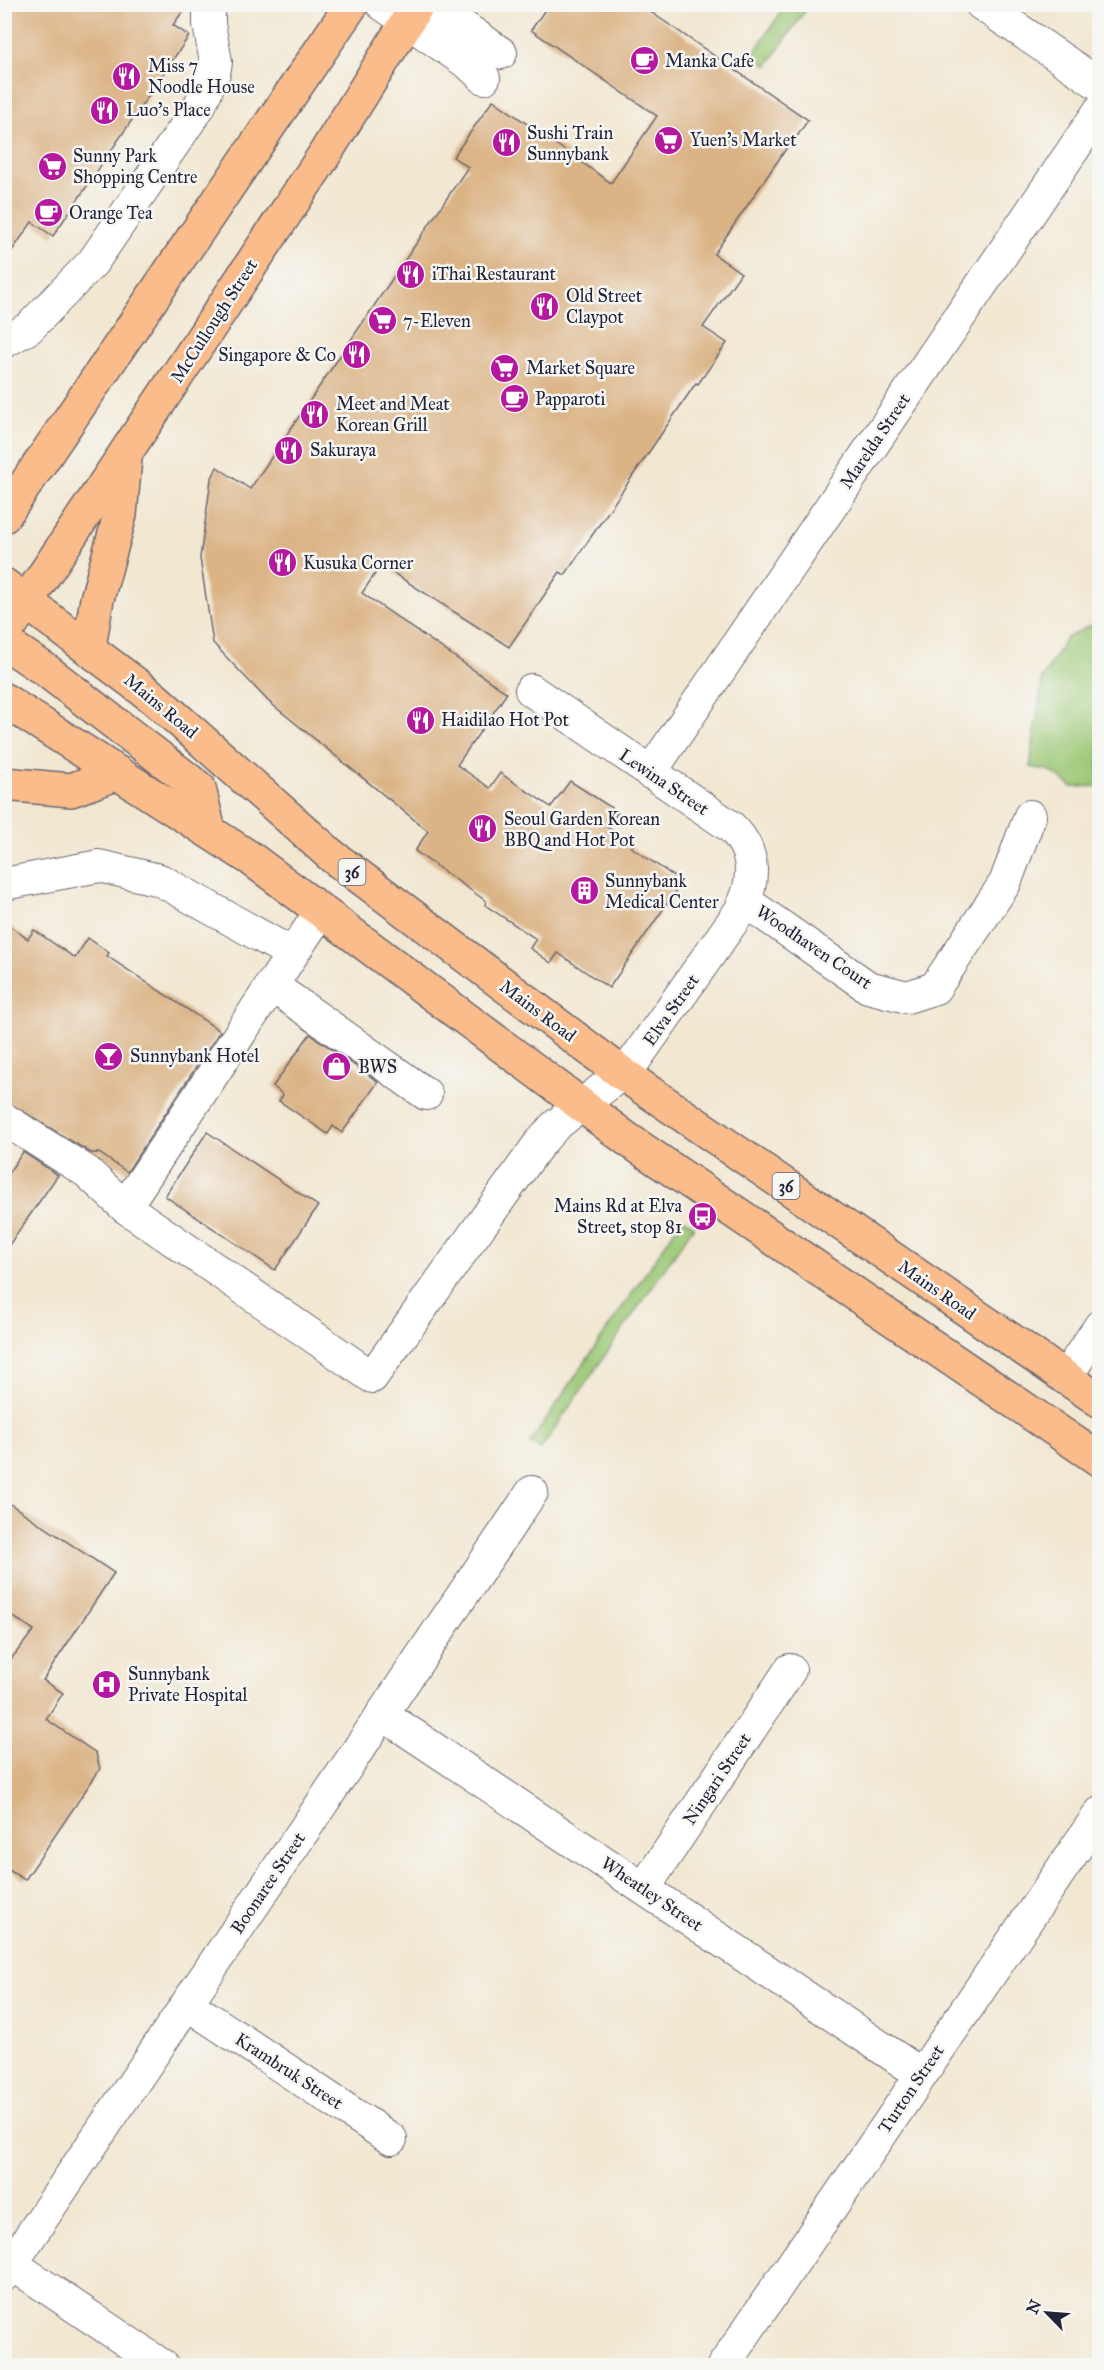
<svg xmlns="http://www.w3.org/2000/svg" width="1104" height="2370" font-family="'IM FELL Great Primer',serif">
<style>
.green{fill:#9bc875;stroke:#5e7558;stroke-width:1.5}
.building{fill:#dbb486}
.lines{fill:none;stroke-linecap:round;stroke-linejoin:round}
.minor-casing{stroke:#6b6770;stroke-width:34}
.major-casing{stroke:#6b6770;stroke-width:36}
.minor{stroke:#fff;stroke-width:32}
.major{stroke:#fabc8b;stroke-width:33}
.labels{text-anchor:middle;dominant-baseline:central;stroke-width:5;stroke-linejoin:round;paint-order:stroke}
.shield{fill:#f6f6f2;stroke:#626272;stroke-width:1.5}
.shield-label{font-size:16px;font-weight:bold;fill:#22223b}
.poi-label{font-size:18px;fill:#22223b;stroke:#f6f6f2;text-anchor:start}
.street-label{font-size:18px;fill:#22223b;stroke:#f6f6f2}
</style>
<rect width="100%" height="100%" fill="#f6f6f2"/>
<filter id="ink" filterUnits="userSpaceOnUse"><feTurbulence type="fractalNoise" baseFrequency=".0167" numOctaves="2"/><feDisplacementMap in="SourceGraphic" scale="12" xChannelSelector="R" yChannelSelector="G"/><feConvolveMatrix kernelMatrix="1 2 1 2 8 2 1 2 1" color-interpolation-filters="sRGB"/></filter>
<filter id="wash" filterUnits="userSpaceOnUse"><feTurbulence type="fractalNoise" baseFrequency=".008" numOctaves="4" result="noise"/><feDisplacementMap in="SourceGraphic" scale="24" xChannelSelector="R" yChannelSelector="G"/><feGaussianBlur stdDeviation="1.35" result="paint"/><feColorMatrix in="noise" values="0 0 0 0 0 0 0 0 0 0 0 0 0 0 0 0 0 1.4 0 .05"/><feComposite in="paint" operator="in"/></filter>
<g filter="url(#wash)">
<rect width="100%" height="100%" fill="#f2e7d1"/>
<g class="green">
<path d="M786 5H809L767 66 752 55Z"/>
<path d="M1099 621V786L1072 787 1051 771 1030 767 1042 679 1066 638Z"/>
<path d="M683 1218 694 1226 540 1450 530 1443Z"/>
</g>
<g id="blocks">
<g class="building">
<path d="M4 4H188L173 25 189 36 53 236 32 222 4 262Z"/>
<path d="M549 4H639L808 120 790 147 788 146 714 254 741 273 703 327 727 343 698 384 696 383 565 575 560 572 509 647 381 565 362 593 507 693 457 765 490 788 500 773 551 807 570 781 618 812 607 827 633 845 631 847 682 882 609 988 558 953 551 963 530 948 536 939 485 905 486 901 415 851 428 831 268 701 213 643 200 558 211 480 217 467 250 489 468 167 453 157 493 100 611 183 657 116 531 30Z"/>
<path d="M4 922 28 939 34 930 75 958 88 938 109 953 107 956 220 1031 127 1172 99 1153H91L4 1100Z"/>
<path d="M310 1034 378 1082 342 1133 333 1126 328 1134 279 1101 283 1095 273 1086Z"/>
<path d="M207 1132 318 1206 275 1270 165 1196Z"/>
<path d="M23 1152 58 1175 4 1252V1179Z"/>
<path d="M4 1500 114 1573 43 1680 63 1693 46 1719 96 1753 100 1769 25 1880 4 1867V1668L34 1630 4 1611Z"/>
</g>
</g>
</g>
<g filter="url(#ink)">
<use href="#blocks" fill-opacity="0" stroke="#6b6770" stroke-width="1.5"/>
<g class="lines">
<defs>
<g id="minor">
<path d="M382 4 469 64 484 78"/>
<path d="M431 4 501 53"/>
<path d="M981 4 1100 85"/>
<path d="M4 342 29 328 93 262 199 107 214 73 216 62 209 24V4"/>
<path d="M650 773 1100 110"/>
<path d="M4 884 99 866 160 880 291 953"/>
<path d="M745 901 868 987 907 997 935 988 1005 883 1030 816"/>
<path d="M271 985 426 1094"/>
<path d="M4 1119 87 1172 125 1207 372 1377 539 1144 555 1126 630 1067 740 911C756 881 756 851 731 827L531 690"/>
<path d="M125 1207 321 911"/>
<path d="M1065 1378 1100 1326"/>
<path d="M382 1714 921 2074"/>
<path d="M644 1888 790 1670"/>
<path d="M187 2004 391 2139"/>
<path d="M12 2264 163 2366"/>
<path d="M4 2275 532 1492"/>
<path d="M723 2366 1100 1813"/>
</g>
<g id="major">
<path d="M4 516 352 4"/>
<path d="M4 585 154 698 332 856 623 1074 1100 1401"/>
<path d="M4 635 321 160 418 4"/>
<path d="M4 642 47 671 199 788 209 831"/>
<path d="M89 647 97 599 120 515 125 459"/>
<path d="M4 700 250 858 627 1139 1100 1460"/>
<path d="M4 784 71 790 118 773"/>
</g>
</defs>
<use href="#minor" class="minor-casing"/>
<use href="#major" class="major-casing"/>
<use href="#minor" class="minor"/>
<use href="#major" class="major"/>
</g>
</g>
<defs>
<symbol id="cafe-disc" viewBox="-11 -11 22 22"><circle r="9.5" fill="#b5179e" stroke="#f6f6f2"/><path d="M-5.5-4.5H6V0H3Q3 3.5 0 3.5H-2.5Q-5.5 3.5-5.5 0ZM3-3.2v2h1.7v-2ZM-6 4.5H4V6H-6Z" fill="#fff"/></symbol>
<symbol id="restaurant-disc" viewBox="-11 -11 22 22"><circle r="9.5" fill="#b5179e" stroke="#f6f6f2"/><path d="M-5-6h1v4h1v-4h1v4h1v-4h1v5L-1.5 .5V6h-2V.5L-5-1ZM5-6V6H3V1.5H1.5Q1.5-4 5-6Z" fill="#fff"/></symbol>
<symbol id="supermarket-disc" viewBox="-11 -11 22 22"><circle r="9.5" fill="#b5179e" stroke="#f6f6f2"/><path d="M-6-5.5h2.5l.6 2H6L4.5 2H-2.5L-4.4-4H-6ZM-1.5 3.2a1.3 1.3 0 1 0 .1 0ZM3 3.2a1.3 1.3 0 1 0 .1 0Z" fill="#fff"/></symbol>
<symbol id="building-disc" viewBox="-11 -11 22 22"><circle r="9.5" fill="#b5179e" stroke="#f6f6f2"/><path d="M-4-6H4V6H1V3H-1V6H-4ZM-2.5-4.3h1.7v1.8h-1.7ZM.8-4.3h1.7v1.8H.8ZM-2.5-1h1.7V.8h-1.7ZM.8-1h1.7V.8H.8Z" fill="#fff"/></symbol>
<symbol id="bar-disc" viewBox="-11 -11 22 22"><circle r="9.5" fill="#b5179e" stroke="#f6f6f2"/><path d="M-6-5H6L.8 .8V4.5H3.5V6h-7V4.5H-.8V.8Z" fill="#fff"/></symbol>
<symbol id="shop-disc" viewBox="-11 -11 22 22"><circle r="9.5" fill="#b5179e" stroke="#f6f6f2"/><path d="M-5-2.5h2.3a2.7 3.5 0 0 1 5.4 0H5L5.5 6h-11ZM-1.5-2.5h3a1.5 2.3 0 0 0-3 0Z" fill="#fff"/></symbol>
<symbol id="bus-disc" viewBox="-11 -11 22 22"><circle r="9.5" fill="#b5179e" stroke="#f6f6f2"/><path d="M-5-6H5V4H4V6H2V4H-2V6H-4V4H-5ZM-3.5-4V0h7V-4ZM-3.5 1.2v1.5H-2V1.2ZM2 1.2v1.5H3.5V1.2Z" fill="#fff"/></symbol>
<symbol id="hospital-disc" viewBox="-11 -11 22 22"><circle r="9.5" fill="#b5179e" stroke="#f6f6f2"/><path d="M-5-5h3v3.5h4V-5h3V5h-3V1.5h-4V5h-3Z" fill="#fff"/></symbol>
</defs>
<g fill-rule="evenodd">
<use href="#cafe-disc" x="628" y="44" width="33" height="33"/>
<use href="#restaurant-disc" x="110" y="60" width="33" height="33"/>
<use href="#restaurant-disc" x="88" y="94" width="33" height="33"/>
<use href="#supermarket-disc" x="652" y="124" width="33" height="33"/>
<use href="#restaurant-disc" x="490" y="126" width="33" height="33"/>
<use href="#supermarket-disc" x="36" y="150" width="33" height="33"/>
<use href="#cafe-disc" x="32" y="196" width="33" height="33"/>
<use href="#restaurant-disc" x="394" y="258" width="33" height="33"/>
<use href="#restaurant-disc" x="528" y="290" width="33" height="33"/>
<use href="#supermarket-disc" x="366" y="304" width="33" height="33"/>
<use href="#restaurant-disc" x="340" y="338" width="33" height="33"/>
<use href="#supermarket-disc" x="488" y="352" width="33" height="33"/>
<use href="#cafe-disc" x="498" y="382" width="33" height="33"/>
<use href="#restaurant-disc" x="298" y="398" width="33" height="33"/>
<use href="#restaurant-disc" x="272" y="434" width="33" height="33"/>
<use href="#restaurant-disc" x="266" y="546" width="33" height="33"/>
<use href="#restaurant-disc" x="404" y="704" width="33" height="33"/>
<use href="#restaurant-disc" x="466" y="812" width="33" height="33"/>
<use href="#building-disc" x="568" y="874" width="33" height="33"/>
<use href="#bar-disc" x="92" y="1040" width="33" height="33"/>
<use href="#shop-disc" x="320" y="1050" width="33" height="33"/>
<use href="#bus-disc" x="686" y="1200" width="33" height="33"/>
<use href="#hospital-disc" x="90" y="1668" width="33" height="33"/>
</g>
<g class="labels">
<g class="shield">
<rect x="338.5" y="859" width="27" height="26" rx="4.5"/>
<rect x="772.5" y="1173" width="27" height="26" rx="4.5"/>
</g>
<g class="shield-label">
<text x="352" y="872">36</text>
<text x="786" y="1186">36</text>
</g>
<g class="poi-label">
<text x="665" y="61">Manka Cafe</text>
<text x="148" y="66">Miss 7<tspan x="148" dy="21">Noodle House</tspan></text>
<text x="126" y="110">Luo's Place</text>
<text x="527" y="133">Sushi Train<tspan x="527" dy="21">Sunnybank</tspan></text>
<text x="690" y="140">Yuen's Market</text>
<text x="73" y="156">Sunny Park<tspan x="73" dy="21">Shopping Centre</tspan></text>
<text x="69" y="213">Orange Tea</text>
<text x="432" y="274">iThai Restaurant</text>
<text x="566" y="296">Old Street<tspan x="566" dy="21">Claypot</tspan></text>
<text x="403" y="321">7-Eleven</text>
<text x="336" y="355" text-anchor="end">Singapore &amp; Co</text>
<text x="526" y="368">Market Square</text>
<text x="535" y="399">Papparoti</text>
<text x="336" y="404">Meet and Meat<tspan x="336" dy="21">Korean Grill</tspan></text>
<text x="310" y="450">Sakuraya</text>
<text x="303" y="563">Kusuka Corner</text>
<text x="441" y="720">Haidilao Hot Pot</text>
<text x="504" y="819">Seoul Garden Korean<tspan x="504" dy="21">BBQ and Hot Pot</tspan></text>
<text x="605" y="881">Sunnybank<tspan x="605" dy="21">Medical Center</tspan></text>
<text x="130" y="1056">Sunnybank Hotel</text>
<text x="358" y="1067">BWS</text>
<text x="682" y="1206" text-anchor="end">Mains Rd at Elva<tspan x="682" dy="21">Street, stop 81</tspan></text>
<text x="128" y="1674">Sunnybank<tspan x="128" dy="21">Private Hospital</tspan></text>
</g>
<g class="street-label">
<text transform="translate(214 321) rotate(-57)">McCullough Street</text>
<text transform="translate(875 441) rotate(-56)">Marelda Street</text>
<text transform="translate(161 706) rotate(40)">Mains Road</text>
<text transform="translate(664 782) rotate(34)">Lewina Street</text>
<text transform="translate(814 947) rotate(34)">Woodhaven Court</text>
<text transform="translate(671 1010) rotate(-55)">Elva Street</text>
<text transform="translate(538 1011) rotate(37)">Mains Road</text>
<text transform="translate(937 1290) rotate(35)">Mains Road</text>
<text transform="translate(717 1779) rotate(-56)">Ningari Street</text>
<text transform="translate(268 1883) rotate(-56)">Boonaree Street</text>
<text transform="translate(652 1894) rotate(34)">Wheatley Street</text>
<text transform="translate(289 2071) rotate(33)">Krambruk Street</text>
<text transform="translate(911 2089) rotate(-56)">Turton Street</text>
</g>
</g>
<rect width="1104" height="2370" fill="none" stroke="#f6f6f2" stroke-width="24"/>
<g transform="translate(1047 2313) rotate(295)" stroke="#f6f6f2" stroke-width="4.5" paint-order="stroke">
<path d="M0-4.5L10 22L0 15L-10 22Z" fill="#22223b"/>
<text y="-9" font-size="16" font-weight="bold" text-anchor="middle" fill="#22223b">N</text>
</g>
</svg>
